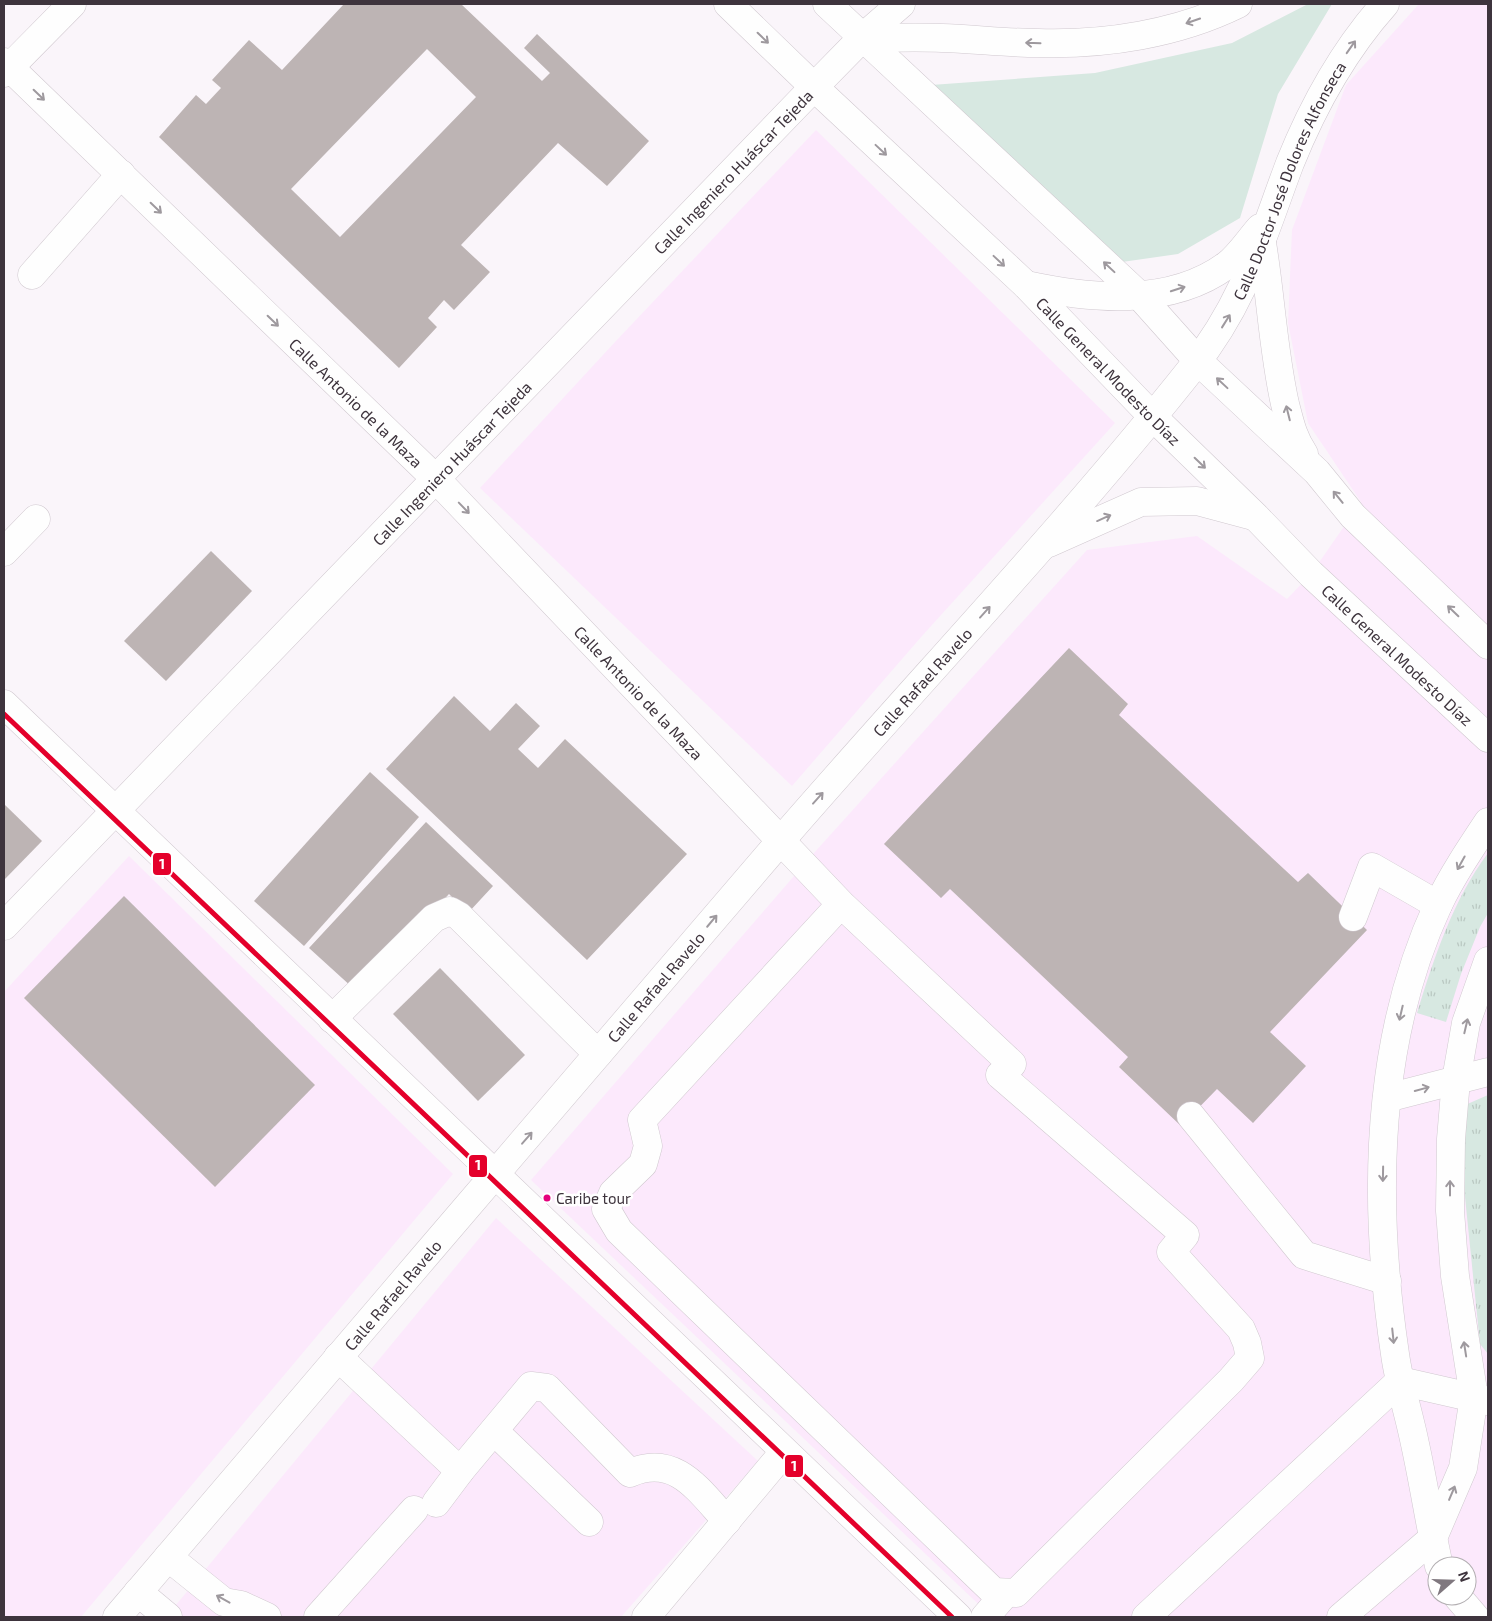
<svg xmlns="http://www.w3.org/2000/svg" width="1492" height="1621" font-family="'Exo 2',sans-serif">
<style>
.built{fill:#fce9fc;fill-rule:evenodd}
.grass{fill:url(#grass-tufts)}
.green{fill:#d7e8e1}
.building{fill:#bdb4b4;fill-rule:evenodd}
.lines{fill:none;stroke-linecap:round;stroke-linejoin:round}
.minor-casing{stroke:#d0c8cf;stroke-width:29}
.major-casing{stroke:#d0c8cf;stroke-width:29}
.minor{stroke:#fefefe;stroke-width:28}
.major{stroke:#fefefe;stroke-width:28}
.metro-1-casing{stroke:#fff;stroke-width:9}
.metro-1{stroke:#e4002b;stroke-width:5}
.oneway{stroke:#9e999e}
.bus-dot{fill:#e5007d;stroke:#fff;stroke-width:2}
.labels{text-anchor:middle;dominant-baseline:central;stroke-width:5;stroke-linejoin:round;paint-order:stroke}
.bus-label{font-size:15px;fill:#3e343d;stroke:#fff;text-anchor:start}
.street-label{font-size:16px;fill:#3e343d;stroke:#fff}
.line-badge{stroke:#fff;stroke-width:2}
.badge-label{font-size:14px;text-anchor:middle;font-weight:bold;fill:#fff}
</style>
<defs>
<pattern id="grass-tufts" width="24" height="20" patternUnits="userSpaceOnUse" patternTransform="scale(1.25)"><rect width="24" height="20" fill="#d7e8e1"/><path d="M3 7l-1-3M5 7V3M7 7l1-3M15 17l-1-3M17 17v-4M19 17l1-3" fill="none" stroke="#bac8c2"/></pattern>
</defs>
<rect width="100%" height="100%" fill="#faf5fa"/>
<g class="built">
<path d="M1419 4H1488V1617H992L531 1180 814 853 1087 550 1197 536 1287 599 1311 574 1361 502 1308 423 1288 323 1292 230 1346 85ZM1437 1566H1467V1596H1437Z"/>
<path d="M816 130 1115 423 922 636 792 786 480 488 615 342Z"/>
<path d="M129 856 453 1174 81 1617H4V992Z"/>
<path d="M496 1218 758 1461 621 1617H166Z"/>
</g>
<g class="grass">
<path d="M1488 853V913L1480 927 1461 974 1446 1022 1417 1013C1434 958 1453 900 1488 853Z"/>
<path d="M1488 1095V1354L1480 1344 1456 1109Z"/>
</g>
<path class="green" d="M1308 4H1332L1278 94 1240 218 1178 254 1122 262 931 85 1095 73 1232 43Z"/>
<g class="building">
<path d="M344 4H461L542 81 550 73 524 48 537 34 649 141 607 186 558 143 461 245 490 272 454 310 444 300 428 318 437 327 399 368 159 137 196 95 206 104 221 88 212 80 249 40 282 70ZM427 49 476 97 340 237 291 189Z"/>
<path d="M211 551 252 591 166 681 124 641Z"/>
<path d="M1069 648 1128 704 1119 715 1298 882 1308 873 1367 930 1270 1032 1306 1066 1253 1123 1217 1089 1181 1126 1119 1067 1128 1057 950 889 941 898 884 844Z"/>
<path d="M454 696 490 731 516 703 540 726 518 749 538 768 565 739 687 854 587 960 386 769Z"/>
<path d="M370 772 419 817 304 946 254 901Z"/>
<path d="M4 804 42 841 4 880Z"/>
<path d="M426 822 493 886 468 913 449 894 364 985 353 988 309 948Z"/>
<path d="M124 896 315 1085 215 1187 24 998Z"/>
<path d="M440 968 525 1055 478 1101 393 1014Z"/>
</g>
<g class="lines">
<defs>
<g id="minor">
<path id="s1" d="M728 4 814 87 1026 285 1153 417 1256 517 1311 574 1488 738"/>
<path d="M827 4 1139 295 1198 361 1317 472 1353 516 1488 645"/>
<path d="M862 38C889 38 916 37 942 38 974 39 1006 43 1038 43 1105 45 1177 34 1238 4"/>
<path id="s2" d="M4 62 436 479 841 904 1012 1064 1000 1075 1185 1235 1171 1252 1241 1329 1247 1343 1250 1358 1231 1380 1016 1593 994 1592 619 1231 606 1209 613 1193 643 1164 648 1146 642 1120 841 904"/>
<path d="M4 73 72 4"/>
<path d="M1262 243C1271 297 1273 351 1285 404 1290 423 1293 438 1304 454"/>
<path d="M32 275 121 174"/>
<path d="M1026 285C1091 299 1170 307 1227 265 1239 256 1250 239 1260 228"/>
<path d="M1049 543 1141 502 1197 501 1253 516"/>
<path d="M4 552 36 519"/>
<path d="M1353 917 1372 867 1438 905"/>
<path id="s3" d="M4 926 814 87 862 38 901 4"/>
<path d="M332 1019 434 918 450 911 459 916 598 1054"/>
<path d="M1387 1098 1488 1072"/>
<path d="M1191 1116 1304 1255 1387 1281"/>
<path d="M338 1357 460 1471"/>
<path d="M494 1431 589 1522"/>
<path d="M436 1503 460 1471 531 1386 547 1388 630 1473C676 1453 699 1491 727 1521"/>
<path d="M168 1557 224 1602 241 1605 267 1617"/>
<path d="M1439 1566C1430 1526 1424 1485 1415 1444 1409 1414 1399 1384 1395 1354 1373 1206 1374 1043 1438 905 1452 876 1470 849 1488 822"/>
<path d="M138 1592 168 1617"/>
<path d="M1457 1596 1475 1617"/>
<path id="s4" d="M117 1617C337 1360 556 1101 777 845 915 685 1061 533 1192 368 1245 302 1261 240 1290 163 1313 106 1344 50 1385 4"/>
<path d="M318 1617 414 1510"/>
<path d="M646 1617 784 1452"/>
<path d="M985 1617 1005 1594"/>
<path d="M1146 1617 1400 1381 1488 1401"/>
<path d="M1341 1617 1433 1538 1463 1468 1474 1397 1455 1276 1450 1211 1451 1139 1456 1080 1466 1023 1488 961"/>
</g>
<path id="major" d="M4 704 958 1617"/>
</defs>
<use href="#minor" class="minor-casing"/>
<use href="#major" class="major-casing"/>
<use href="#minor" class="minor"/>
<use href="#major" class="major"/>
<defs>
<path id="metro-1" d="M4 714 952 1617"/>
</defs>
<use href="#metro-1" class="metro-1-casing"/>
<use href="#metro-1" class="metro-1"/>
</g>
<defs><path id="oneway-shaft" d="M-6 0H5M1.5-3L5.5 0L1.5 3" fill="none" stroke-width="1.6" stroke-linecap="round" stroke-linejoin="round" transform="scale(1.25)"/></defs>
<g class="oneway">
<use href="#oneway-shaft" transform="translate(1193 21) rotate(161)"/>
<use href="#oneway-shaft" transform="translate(763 38) rotate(44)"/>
<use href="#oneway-shaft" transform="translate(1033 43) rotate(-178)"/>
<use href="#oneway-shaft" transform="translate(1351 47) rotate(-55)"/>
<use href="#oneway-shaft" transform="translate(39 95) rotate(44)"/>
<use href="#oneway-shaft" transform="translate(881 150) rotate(43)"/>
<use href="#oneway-shaft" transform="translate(156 208) rotate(44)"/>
<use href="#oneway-shaft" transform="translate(999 261) rotate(43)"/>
<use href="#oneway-shaft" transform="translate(1109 267) rotate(-137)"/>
<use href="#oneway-shaft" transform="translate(1178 289) rotate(-18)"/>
<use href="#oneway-shaft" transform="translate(273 321) rotate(44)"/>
<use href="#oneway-shaft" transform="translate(1226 321) rotate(-58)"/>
<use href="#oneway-shaft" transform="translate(1222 383) rotate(-137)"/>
<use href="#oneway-shaft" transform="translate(1288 413) rotate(-104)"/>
<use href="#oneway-shaft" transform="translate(1200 463) rotate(44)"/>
<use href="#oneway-shaft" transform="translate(1338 497) rotate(-129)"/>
<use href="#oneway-shaft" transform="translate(464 508) rotate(46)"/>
<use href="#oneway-shaft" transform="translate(1104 518) rotate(-24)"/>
<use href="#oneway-shaft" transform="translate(1453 611) rotate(-136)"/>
<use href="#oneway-shaft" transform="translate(985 612) rotate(-48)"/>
<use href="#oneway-shaft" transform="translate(818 798) rotate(-48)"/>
<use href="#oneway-shaft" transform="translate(1461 863) rotate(119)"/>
<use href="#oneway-shaft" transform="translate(712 921) rotate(-50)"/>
<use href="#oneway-shaft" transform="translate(1401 1013) rotate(103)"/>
<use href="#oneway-shaft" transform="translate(1466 1026) rotate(-77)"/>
<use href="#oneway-shaft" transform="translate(1422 1089) rotate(-15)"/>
<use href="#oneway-shaft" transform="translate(527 1138) rotate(-49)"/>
<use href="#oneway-shaft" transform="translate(1383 1174) rotate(91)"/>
<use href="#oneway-shaft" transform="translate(1450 1188) rotate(-90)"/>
<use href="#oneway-shaft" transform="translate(1393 1336) rotate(84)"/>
<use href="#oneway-shaft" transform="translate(1465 1349) rotate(-99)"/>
<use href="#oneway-shaft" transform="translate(1452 1493) rotate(-67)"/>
<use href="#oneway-shaft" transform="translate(223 1599) rotate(-151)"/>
</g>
<circle class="bus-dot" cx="547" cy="1198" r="4.5"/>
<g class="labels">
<g class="bus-label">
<text x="556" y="1198">Caribe tour</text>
</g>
<g class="street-label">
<text stroke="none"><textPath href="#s3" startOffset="1049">Calle Ingeniero Huáscar Tejeda</textPath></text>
<text stroke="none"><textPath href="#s4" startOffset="1860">Calle Doctor José Dolores Alfonseca</textPath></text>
<text stroke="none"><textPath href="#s1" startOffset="529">Calle General Modesto Díaz</textPath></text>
<text stroke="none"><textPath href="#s2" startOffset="490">Calle Antonio de la Maza</textPath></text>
<text stroke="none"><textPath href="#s3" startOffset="644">Calle Ingeniero Huáscar Tejeda</textPath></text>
<text stroke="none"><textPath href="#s1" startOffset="934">Calle General Modesto Díaz</textPath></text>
<text stroke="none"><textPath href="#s4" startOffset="1234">Calle Rafael Ravelo</textPath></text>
<text stroke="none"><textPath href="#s2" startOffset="895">Calle Antonio de la Maza</textPath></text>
<text stroke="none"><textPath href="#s4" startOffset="829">Calle Rafael Ravelo</textPath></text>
<text stroke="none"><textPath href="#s4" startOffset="424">Calle Rafael Ravelo</textPath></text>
</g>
</g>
<g class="line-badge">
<rect x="152" y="852" width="20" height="24" rx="5" fill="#e4002b"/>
<rect x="468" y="1154" width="20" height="24" rx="5" fill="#e4002b"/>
<rect x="784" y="1454" width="20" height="24" rx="5" fill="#e4002b"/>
</g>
<g class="badge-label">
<text x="162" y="869">1</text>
<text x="478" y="1170">1</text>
<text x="794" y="1471">1</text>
</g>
<rect width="1492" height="1621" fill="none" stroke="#3e343d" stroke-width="10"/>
<g transform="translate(1452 1581) rotate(70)"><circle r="24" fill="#ffffff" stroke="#b2aeb1"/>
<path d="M0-4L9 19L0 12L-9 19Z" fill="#80787f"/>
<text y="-8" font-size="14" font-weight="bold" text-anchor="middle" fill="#3e343d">N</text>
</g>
</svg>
